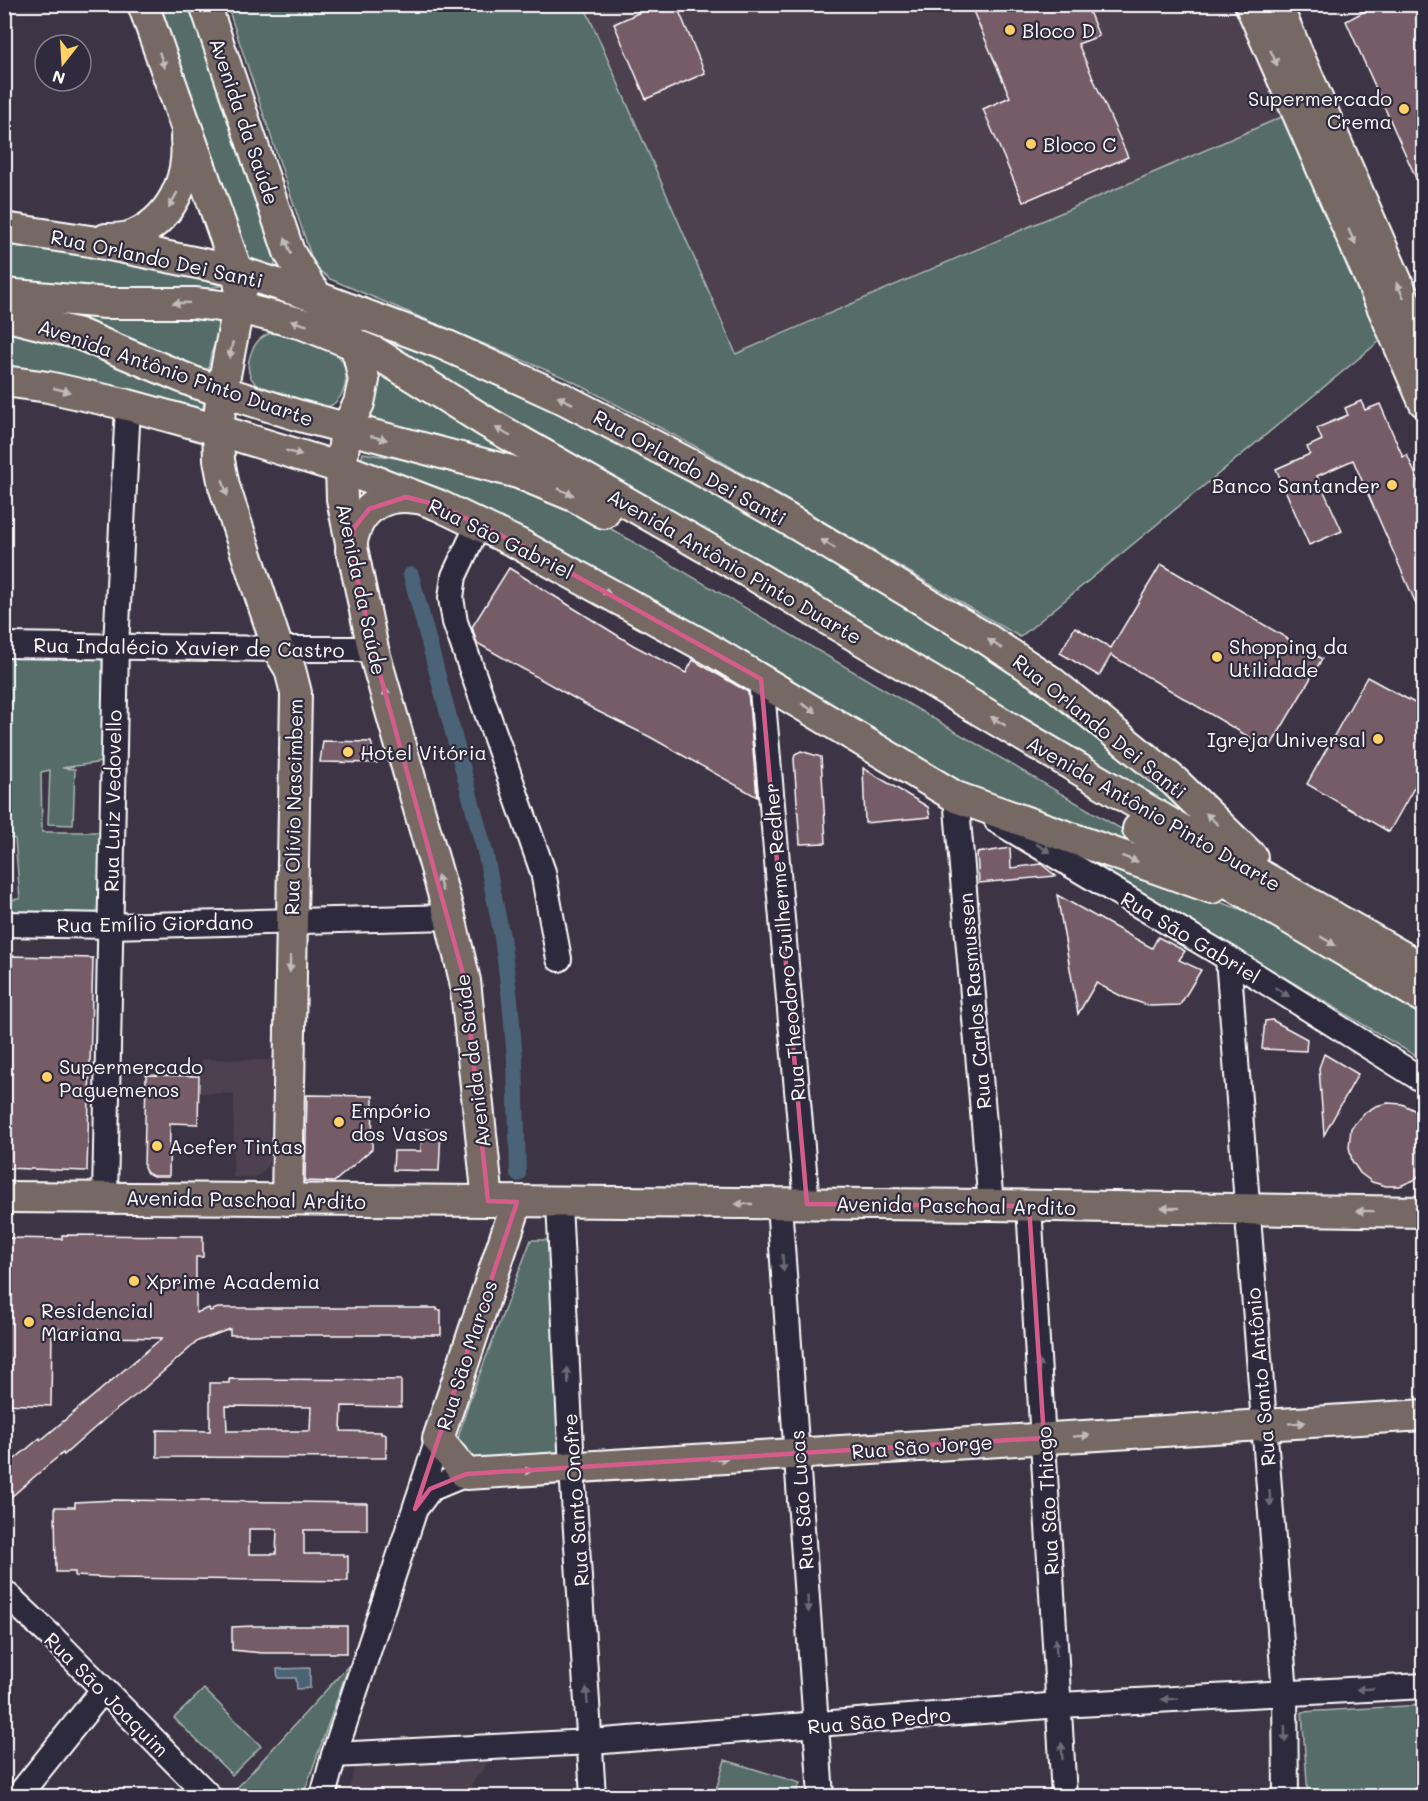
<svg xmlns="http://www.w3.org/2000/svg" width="1428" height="1801" font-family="Mali,sans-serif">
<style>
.built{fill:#4e404f}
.green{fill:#556c67;stroke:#aab6b3;stroke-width:1.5}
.water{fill:#4c6377;stroke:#94a1ad;stroke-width:1.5}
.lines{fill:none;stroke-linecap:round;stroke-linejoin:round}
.canal{stroke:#4c6377;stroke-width:16}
.building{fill:#745b66;stroke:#fff;stroke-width:1.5;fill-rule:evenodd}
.minor-casing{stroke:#fff;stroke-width:28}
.major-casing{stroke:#fff;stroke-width:34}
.minor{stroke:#2f2a3d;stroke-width:24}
.major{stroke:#766964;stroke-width:30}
.oneway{fill:#c1bcb9}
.oneway2{fill:#6d6a77}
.marked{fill:none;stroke:#d45d8c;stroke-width:4.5;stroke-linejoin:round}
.poi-dot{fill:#ffd166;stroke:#2f2a3d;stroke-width:2}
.labels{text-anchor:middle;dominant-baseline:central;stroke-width:4.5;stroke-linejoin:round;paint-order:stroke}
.poi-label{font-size:20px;fill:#fff;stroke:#2f2a3d;text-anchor:start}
.street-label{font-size:20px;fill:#fff;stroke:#2f2a3d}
</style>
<rect width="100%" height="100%" fill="#3d3445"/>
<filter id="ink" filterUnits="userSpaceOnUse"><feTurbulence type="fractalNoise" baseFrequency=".0167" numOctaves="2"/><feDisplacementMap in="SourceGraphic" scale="12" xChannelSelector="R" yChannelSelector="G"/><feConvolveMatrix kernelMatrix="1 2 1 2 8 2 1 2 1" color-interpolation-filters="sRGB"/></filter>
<g filter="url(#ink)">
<g class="built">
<path d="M584 5H1235L1284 116 736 354Z"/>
<path d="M201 1059 272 1060 270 1144 269 1162 264 1172 256 1177H233L234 1094 200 1093Z"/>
<path d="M488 1762 463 1796H347L355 1766Z"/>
</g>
<g class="green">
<path d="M154 5H193L279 260 272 267 244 260Z"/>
<path d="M227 5H584L736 354 1284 116 1381 340 1020 637 702 450 570 380 330 279 319 270 312 259Z"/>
<path d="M5 244C77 253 152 263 222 286L155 294 5 283Z"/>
<path d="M37 307 194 314 223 321 211 354 208 371 204 375Z"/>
<path d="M5 324 95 351 204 402 202 413 5 368Z"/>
<path d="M371 330 440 355 692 478 975 647 1040 689 1195 811 1187 823 369 337Z"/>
<path d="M278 331C295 336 330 344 340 358 355 378 340 415 313 407 286 399 236 392 251 353 256 339 265 334 278 331Z"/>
<path d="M381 370 573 482 362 418 375 373Z"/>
<path d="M363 453 461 468 513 483 601 523 1162 853 1158 859 985 796 360 463Z"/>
<path d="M5 657 102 659 108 761 62 768 75 769 73 825 48 824 50 770 41 772 42 832H99L103 843 102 917 5 915 4 900 20 899 15 839 5 836Z"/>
<path d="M1077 853 1272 920 1423 1014V1056L1414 1055Z"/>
<path d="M531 1240H548L560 1452 473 1458 463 1450 458 1438 469 1402Z"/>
<path d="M349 1665 303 1796H242L236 1789Z"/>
<path d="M204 1689 261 1746 232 1775 174 1718Z"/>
<path d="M1423 1705V1796H1308L1302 1712Z"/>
<path d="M725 1760 800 1783 795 1796H714Z"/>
</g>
<path class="water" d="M310 1668V1688L297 1689 296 1678H278L277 1669Z"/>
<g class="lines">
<path class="canal" d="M411 575 486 856 502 937 510 1000 515 1059 518 1174"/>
</g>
<g class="building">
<path d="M658 4H676L705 73 646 99 614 24Z"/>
<path d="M970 4H1086L1099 36 1078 44 1128 157 1023 202 983 109 1010 97Z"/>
<path d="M1378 4H1424V196L1346 21Z"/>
<path d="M1361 401 1365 410 1380 404 1403 457 1407 455 1424 494V622L1353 460 1317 476 1342 531 1309 545 1276 469 1310 454 1307 447 1322 440 1317 428 1348 415 1345 408Z"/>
<path d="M1161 564 1322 659 1269 749 1111 655 1099 676 1060 653 1075 627 1111 648Z"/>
<path d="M509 568 633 645 686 673 693 660 748 692 757 797 650 737 597 711 477 643 472 627Z"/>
<path d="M1367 677 1424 708V770L1389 832 1307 784Z"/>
<path d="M323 741 371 742 377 763 320 762Z"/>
<path d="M801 751 821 757 826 843 800 844 794 759 795 754Z"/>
<path d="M863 768 928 807 930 817 865 823Z"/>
<path d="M1010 848 1011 868 1041 864 1056 876 979 883 977 853Z"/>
<path d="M1057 895 1152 948 1158 937 1185 951 1179 960 1201 970 1180 1005 1150 1006 1123 997 1096 983 1078 1014Z"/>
<path d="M11 956 93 958 87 1171 4 1168V1028H10Z"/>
<path d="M1272 1020 1307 1039 1306 1051 1262 1049 1265 1021Z"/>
<path d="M1324 1054 1358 1074 1324 1135 1319 1068Z"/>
<path d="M146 1075 199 1076 198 1124 170 1123 169 1176H153L147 1173 144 1168Z"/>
<path d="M307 1095 373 1096 372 1149 334 1182 305 1181Z"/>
<path d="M1388 1103 1402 1104 1414 1110 1424 1119V1171L1414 1180 1400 1186H1386L1372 1182 1360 1173 1352 1161 1349 1147 1351 1128 1364 1113 1376 1106Z"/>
<path d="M422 1129 441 1130 439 1171 393 1170 394 1151H421Z"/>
<path d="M62 1235 203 1236V1257H196V1313L209 1308 210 1311 218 1308H437V1310H441V1335H230V1329L198 1341 140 1392 108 1416 64 1455 63 1453 48 1465 4 1503V1468L40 1438 41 1440 162 1338 102 1337V1330L52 1329 51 1406 5 1404 7 1238 62 1239Z"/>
<path d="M229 1379 401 1380V1407L342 1406 341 1431 381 1432V1434H386V1458L157 1457V1430L210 1431V1383H229ZM226 1406 311 1407 310 1431H227Z"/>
<path d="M115 1500 367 1503V1530H304V1554H343V1556H348V1581L115 1578 75 1576V1572H56L55 1507H75V1502ZM249 1529H277L276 1554H249Z"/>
<path d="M253 1626H347V1653H262L232 1650V1627Z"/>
</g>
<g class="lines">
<defs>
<g id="minor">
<path d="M478 525 454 576 451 598 455 622 543 872 559 959"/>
<path d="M4 645 278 649H373"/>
<path d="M761 679 807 1204"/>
<path d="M956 797 991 1205"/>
<path d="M997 821 1228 958 1424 1081"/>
<path d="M4 924 110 926 450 917"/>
<path d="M1228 958 1285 1694 1286 1796"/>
<path d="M105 1198 116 646 128 405"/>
<path d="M559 1203 572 1468 593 1796"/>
<path d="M779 1204 821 1796"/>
<path d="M1029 1206 1064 1796"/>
<path d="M418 1505 430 1489 466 1474"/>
<path d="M4 1592 52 1637 209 1796"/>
<path d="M334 1755 591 1742 1060 1705 1424 1686"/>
<path d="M18 1796 103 1690"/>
<path d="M323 1796 334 1755 438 1439"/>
</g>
<g id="major">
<path d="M143 4 237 271 241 292 222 391 218 430 219 460 224 486 278 649 290 669 296 693 287 1200"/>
<path d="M205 4 289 252 310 287 354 344 359 357 364 380 359 403 346 429 341 468 342 499 373 649 450 917 465 981 488 1201"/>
<path d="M1250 4 1424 402"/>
<path d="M1276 4 1424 344"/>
<path d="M4 228 90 241 237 271 317 297 443 344 564 399 697 468 784 517 987 639 1049 680 1174 781 1252 857"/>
<path d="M106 239C114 239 122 239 129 237 171 222 190 179 186 138"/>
<path d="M4 294 106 303H194L239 308 303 324 376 353 488 423 750 573 1171 824 1424 969"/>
<path d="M4 315 79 334 196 383 300 416 518 473 576 497 604 513"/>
<path d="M4 381 48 387 128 405 218 430 341 468 438 505 517 543 706 647 956 797 1212 888"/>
<path d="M351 550C354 513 379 492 416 498"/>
<path d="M1138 829 1424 998"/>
<path d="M4 1197 991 1205 1424 1212"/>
<path d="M517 1202 438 1439 466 1474 1424 1415"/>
</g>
</defs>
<use href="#minor" class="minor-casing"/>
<use href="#major" class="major-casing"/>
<use href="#minor" class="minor"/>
<use href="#major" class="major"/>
</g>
<defs><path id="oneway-solid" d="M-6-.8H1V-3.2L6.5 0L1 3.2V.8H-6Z" transform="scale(1.5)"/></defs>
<g class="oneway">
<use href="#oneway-solid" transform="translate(1274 58) rotate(66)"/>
<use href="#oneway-solid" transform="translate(162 60) rotate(71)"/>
<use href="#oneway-solid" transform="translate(173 200) rotate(120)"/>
<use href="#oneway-solid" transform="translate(1352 237) rotate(66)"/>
<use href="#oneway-solid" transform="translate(288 246) rotate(-111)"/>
<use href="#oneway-solid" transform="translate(1400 290) rotate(-116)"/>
<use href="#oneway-solid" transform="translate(181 303) rotate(179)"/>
<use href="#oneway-solid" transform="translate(299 323) rotate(-163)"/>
<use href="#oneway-solid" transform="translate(231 350) rotate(102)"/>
<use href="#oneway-solid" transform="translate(62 390) rotate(13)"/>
<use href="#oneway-solid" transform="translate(565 400) rotate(-154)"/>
<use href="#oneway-solid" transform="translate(503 432) rotate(-150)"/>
<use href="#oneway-solid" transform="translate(379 438) rotate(14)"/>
<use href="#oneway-solid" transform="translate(294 453) rotate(17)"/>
<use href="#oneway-solid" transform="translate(225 488) rotate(74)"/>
<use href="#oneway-solid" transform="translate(566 492) rotate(24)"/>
<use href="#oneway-solid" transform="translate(828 544) rotate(-149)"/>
<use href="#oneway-solid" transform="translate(603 590) rotate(29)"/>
<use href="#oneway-solid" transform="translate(995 644) rotate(-147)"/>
<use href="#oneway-solid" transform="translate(387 696) rotate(-106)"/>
<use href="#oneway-solid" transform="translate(809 708) rotate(31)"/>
<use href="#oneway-solid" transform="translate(998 721) rotate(-149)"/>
<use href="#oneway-solid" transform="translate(1212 819) rotate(-136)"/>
<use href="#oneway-solid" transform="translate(1130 859) rotate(20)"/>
<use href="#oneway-solid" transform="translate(440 883) rotate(-106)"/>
<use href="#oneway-solid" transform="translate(1328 941) rotate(31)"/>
<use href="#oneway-solid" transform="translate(290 964) rotate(91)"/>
<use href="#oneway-solid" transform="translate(744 1204) rotate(-180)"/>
<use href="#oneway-solid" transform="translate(1170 1208) rotate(-179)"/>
<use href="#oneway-solid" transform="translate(1365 1211) rotate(-179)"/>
<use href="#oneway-solid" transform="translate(1297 1423) rotate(-4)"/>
<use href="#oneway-solid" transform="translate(1081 1436) rotate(-4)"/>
<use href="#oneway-solid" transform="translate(719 1459) rotate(-4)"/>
<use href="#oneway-solid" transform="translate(524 1471) rotate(-3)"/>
</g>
<g class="oneway2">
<use href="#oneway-solid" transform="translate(1043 848) rotate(31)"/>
<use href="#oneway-solid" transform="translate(1282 992) rotate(32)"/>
<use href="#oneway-solid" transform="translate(783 1263) rotate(86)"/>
<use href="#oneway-solid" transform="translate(1039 1368) rotate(-94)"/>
<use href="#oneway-solid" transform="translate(568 1376) rotate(-93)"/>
<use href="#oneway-solid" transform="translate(1270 1498) rotate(86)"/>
<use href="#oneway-solid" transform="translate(808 1604) rotate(86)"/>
<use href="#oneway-solid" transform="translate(1056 1647) rotate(-93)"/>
<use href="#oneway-solid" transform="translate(1365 1689) rotate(177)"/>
<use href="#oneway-solid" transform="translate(587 1696) rotate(-94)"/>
<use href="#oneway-solid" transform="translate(1170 1699) rotate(177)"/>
<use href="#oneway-solid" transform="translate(1285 1734) rotate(89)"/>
<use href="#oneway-solid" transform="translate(1062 1751) rotate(-93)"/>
</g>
</g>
<path class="marked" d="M406 497 438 505 517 543 761 679 807 1204 1029 1206 1044 1438 466 1474 430 1489 415 1509 517 1202 488 1201 465 981 373 649 351 550 354 528 369 509Z"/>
<g class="poi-dot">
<circle cx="1010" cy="30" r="6"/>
<circle cx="1404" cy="109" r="6"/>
<circle cx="1031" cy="144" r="6"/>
<circle cx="1392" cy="485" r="6"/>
<circle cx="1217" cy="657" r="6"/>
<circle cx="1378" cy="739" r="6"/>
<circle cx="348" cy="752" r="6"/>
<circle cx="47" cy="1077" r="6"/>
<circle cx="339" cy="1122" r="6"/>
<circle cx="157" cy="1146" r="6"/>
<circle cx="134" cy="1281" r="6"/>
<circle cx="29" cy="1322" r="6"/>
</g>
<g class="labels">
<g class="poi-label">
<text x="1022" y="30">Bloco D</text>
<text x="1392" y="98" text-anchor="end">Supermercado<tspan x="1392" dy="23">Crema</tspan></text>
<text x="1043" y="144">Bloco C</text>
<text x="1380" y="485" text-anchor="end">Banco Santander</text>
<text x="1229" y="646">Shopping da<tspan x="1229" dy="23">Utilidade</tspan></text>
<text x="1366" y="739" text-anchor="end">Igreja Universal</text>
<text x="360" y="752">Hotel Vitória</text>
<text x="59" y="1066">Supermercado<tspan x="59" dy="23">Paguemenos</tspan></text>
<text x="351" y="1110">Empório<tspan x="351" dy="23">dos Vasos</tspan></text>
<text x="169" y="1146">Acefer Tintas</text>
<text x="146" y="1281">Xprime Academia</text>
<text x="41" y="1310">Residencial<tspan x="41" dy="23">Mariana</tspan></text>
</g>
<g class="street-label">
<text transform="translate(245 121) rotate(71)">Avenida da Saúde</text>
<text transform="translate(157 258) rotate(12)">Rua Orlando Dei Santi</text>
<text transform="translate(176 372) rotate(19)">Avenida Antônio Pinto Duarte</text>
<text transform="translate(690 467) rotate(29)">Rua Orlando Dei Santi</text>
<text transform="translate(501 538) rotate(26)">Rua São Gabriel</text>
<text transform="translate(735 566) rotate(30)">Avenida Antônio Pinto Duarte</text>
<text transform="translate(362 589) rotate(78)">Avenida da Saúde</text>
<text transform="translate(189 647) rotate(1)">Rua Indalécio Xavier de Castro</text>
<text transform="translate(1100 726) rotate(39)">Rua Orlando Dei Santi</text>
<text transform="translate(112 801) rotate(-89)">Rua Luiz Vedovello</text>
<text transform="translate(293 807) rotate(-89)">Rua Olívio Nascimbem</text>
<text transform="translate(1154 813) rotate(30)">Avenida Antônio Pinto Duarte</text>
<text transform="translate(155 923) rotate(-1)">Rua Emílio Giordano</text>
<text transform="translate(1191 937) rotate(31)">Rua São Gabriel</text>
<text transform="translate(784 942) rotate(-95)">Rua Theodoro Guilherme Redher</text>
<text transform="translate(974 1001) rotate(-95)">Rua Carlos Rasmussen</text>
<text transform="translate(472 1061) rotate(-97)">Avenida da Saúde</text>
<text transform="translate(246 1199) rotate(1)">Avenida Paschoal Ardito</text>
<text transform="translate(956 1205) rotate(1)">Avenida Paschoal Ardito</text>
<text transform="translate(466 1355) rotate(-72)">Rua São Marcos</text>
<text transform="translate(1260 1377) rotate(-95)">Rua Santo Antônio</text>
<text transform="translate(922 1446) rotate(-4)">Rua São Jorge</text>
<text transform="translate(575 1500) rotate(-94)">Rua Santo Onofre</text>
<text transform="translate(801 1500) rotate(-94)">Rua São Lucas</text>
<text transform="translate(1047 1501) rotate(-93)">Rua São Thiago</text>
<text transform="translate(107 1694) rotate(45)">Rua São Joaquim</text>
<text transform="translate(879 1720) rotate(-5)">Rua São Pedro</text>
</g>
</g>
<rect width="1428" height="1801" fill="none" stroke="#2f2a3d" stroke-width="24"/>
<rect x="12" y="12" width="1404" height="1777" fill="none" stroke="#fff" stroke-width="2" filter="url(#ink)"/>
<g transform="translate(63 63) rotate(197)"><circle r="28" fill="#2f2a3d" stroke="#827f8b" stroke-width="1.5"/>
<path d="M0-4.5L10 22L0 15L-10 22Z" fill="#ffd166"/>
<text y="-9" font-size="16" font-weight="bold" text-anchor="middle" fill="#ffffff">N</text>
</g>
</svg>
